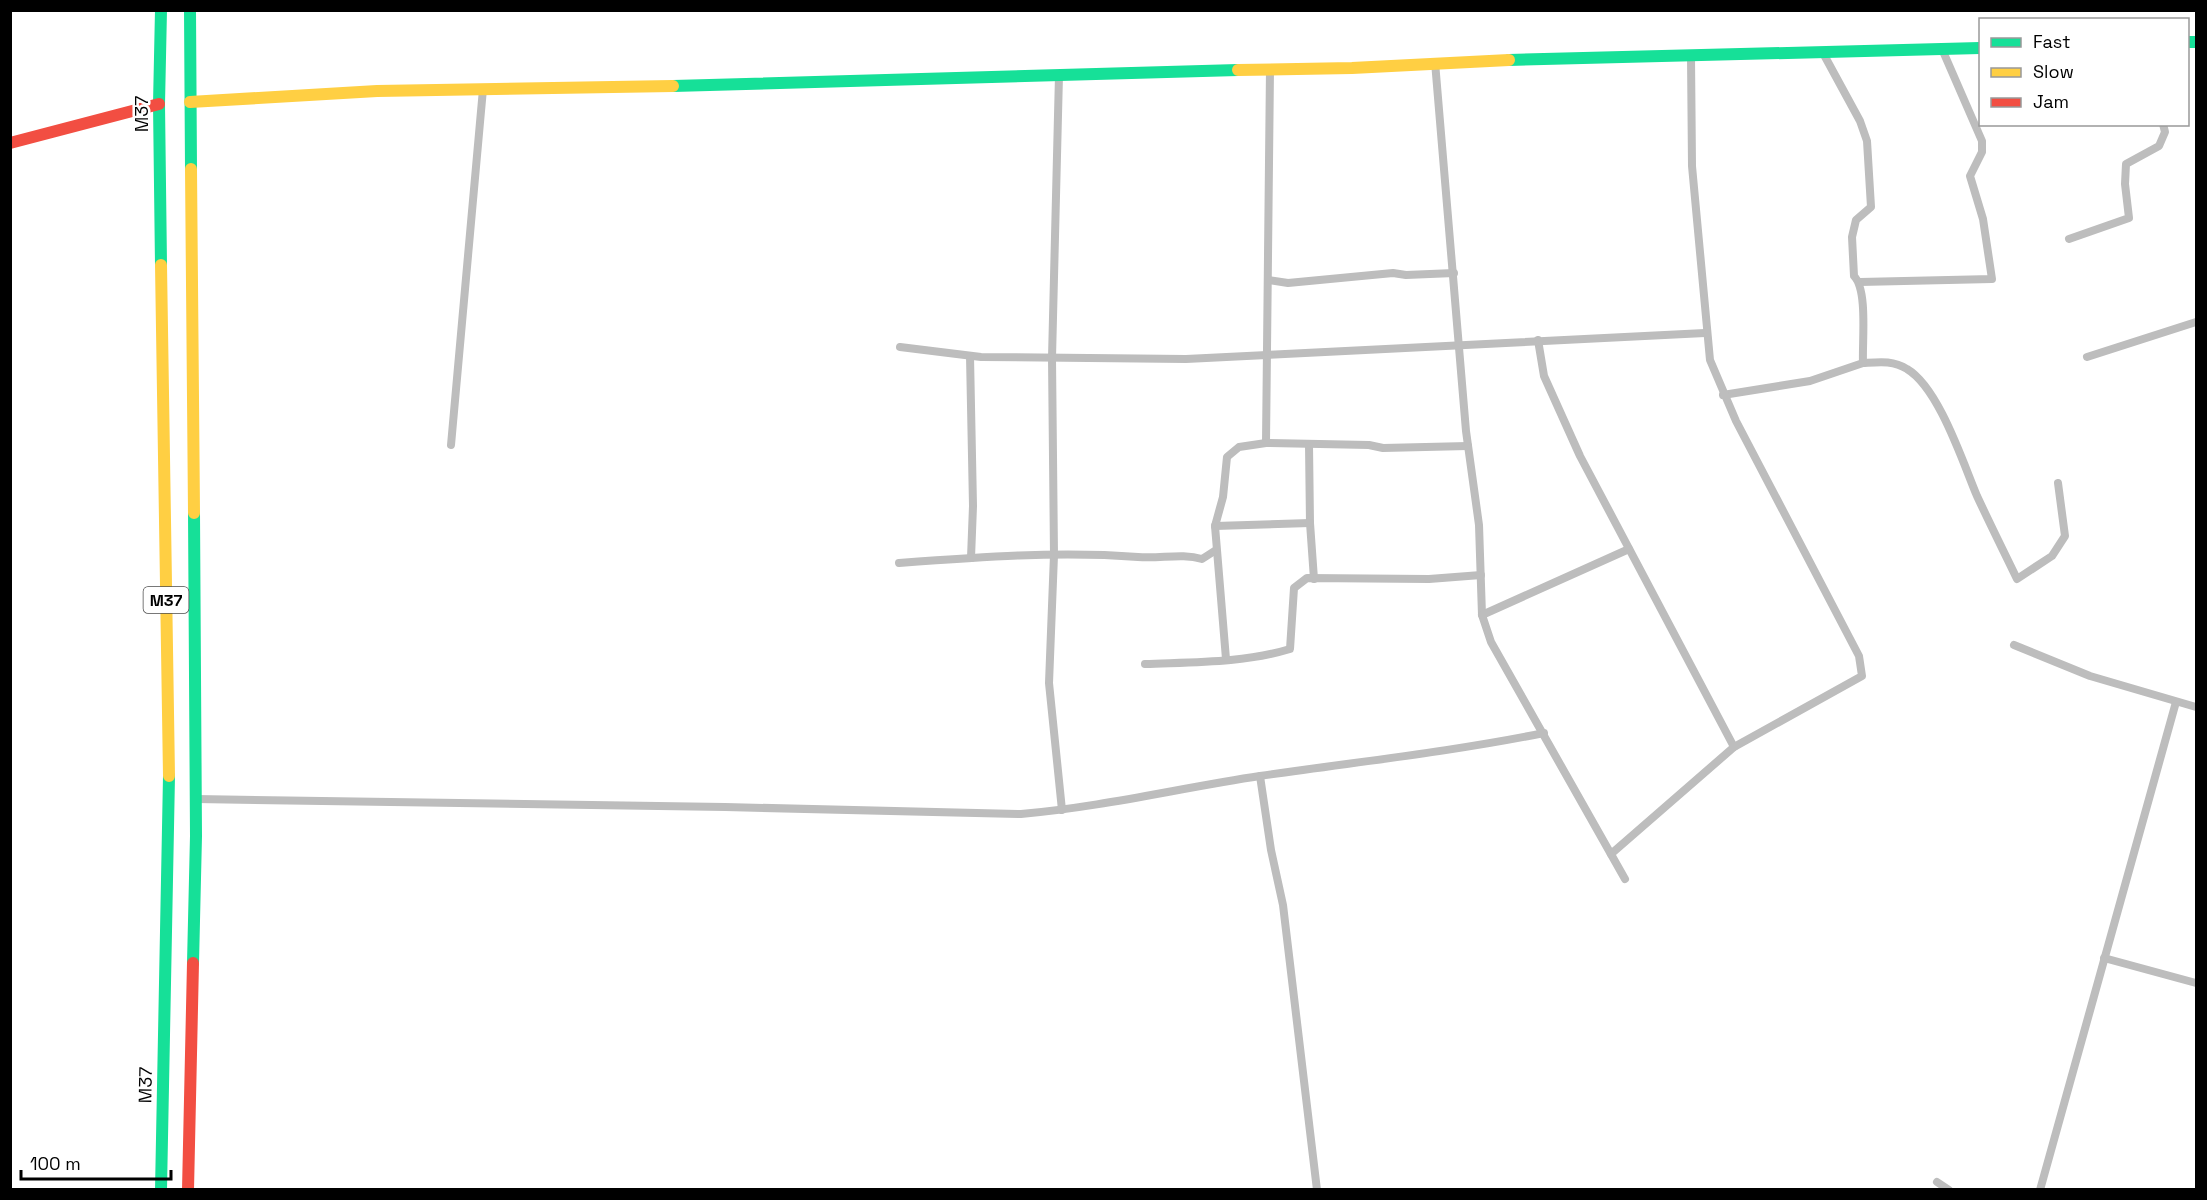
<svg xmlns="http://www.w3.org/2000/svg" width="2207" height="1200" font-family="'Space Grotesk',sans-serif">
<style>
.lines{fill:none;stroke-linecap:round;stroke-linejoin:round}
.street{stroke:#bdbdbd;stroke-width:8}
.fast{stroke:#16e098;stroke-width:12}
.slow{stroke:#ffcf43;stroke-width:12}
.jam{stroke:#f24e42;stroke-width:12}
.labels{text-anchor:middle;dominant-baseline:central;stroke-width:5;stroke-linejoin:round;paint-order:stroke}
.shield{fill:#fff;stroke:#4c4c4c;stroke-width:1.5}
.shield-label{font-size:16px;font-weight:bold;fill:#000}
.street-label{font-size:18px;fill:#000;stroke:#fff}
</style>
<rect width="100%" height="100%" fill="#fff"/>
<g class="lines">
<g class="street">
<path d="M1435 62 1466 431 1479 525 1482 615 1491 642 1625 879"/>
<path d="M1059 75 1052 358 1054 555 1049 683 1062 810"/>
<path d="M2069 239 2129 218 2125 184 2126 164 2159 146 2165 132 2163 124"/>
<path d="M1268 280 1288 283 1393 273 1406 275 1454 273"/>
<path d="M1860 282 1992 279 1983 219 1970 176 1982 152V141L1942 49"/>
<path d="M1538 340 1544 376 1580 456 1734 747"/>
<path d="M900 347 981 357 1186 359 1705 333"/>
<path d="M970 356 973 506 971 558"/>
<path d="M2087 357 2196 322"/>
<path d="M1863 363C1879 362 1893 360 1907 369 1939 388 1963 463 1977 496 1990 524 2004 552 2017 579L2052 556 2065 536 2058 483"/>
<path d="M1723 395 1810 381 1863 363C1862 342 1868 290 1854 276L1852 237 1856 220 1871 207 1867 141 1860 121 1823 53"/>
<path d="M1266 443 1270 69"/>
<path d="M451 445 483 89"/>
<path d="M1309 445 1310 523 1314 579"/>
<path d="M1215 526 1310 523"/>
<path d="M899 563C979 557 1059 551 1138 557 1160 559 1182 553 1202 559L1216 550"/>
<path d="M1482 615 1629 549"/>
<path d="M2014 645 2090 676 2196 707"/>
<path d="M1226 659 1215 526 1223 497 1227 457 1239 447 1266 443 1369 445 1383 448 1468 446"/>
<path d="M1145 664C1192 662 1244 663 1290 649L1294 588 1307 578 1429 579 1481 575"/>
<path d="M1260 776 1271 850 1283 905 1317 1190"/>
<path d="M196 799 725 807 1021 814C1102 807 1180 788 1260 776 1355 762 1450 752 1544 733"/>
<path d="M1611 854 1734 747 1862 676 1859 656 1736 421 1710 360 1692 166 1691 57"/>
<path d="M2104 958 2196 983"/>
<path d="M1937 1182 1949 1190"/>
<path d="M2040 1190 2176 702"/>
</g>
<g class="fast">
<path d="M161 10 159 104 161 265"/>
<path d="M190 10 191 169"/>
<path d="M2188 42H2196"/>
<path d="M1509 60 1980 48"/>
<path d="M673 86 1238 70"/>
<path d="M193 963 196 836 194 513"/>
<path d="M161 1190 169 776"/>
</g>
<g class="slow">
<path d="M1238 70 1352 68 1509 60"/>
<path d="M190 102 377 91 673 86"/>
<path d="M191 169 194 513"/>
<path d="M161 265 169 776"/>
</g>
<g class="jam">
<path d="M10 143 159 104"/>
<path d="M188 1190 193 963"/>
</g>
</g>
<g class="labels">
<rect class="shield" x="143.5" y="587" width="45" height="26" rx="4.5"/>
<g class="shield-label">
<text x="166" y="600">M37</text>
</g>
<g class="street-label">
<text transform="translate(141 114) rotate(-90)">M37</text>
<text transform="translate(145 1085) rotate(-89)">M37</text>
</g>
</g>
<rect width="2207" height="1200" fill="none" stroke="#000000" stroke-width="24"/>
<rect x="1979" y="18" width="210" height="108" fill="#ffffff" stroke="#999999" stroke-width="1.5"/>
<rect x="1991" y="38" width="30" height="9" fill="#16e098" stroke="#999999" stroke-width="1.5"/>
<text x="2033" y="48" font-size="18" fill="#000000">Fast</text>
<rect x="1991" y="68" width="30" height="9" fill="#ffcf43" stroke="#999999" stroke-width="1.5"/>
<text x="2033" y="78" font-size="18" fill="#000000">Slow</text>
<rect x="1991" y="98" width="30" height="9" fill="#f24e42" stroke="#999999" stroke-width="1.5"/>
<text x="2033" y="108" font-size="18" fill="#000000">Jam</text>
<path d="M21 1170v9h150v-9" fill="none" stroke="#000000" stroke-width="3"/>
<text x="30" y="1170" font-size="18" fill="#000000" stroke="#ffffff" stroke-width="4.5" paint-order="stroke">100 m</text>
</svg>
